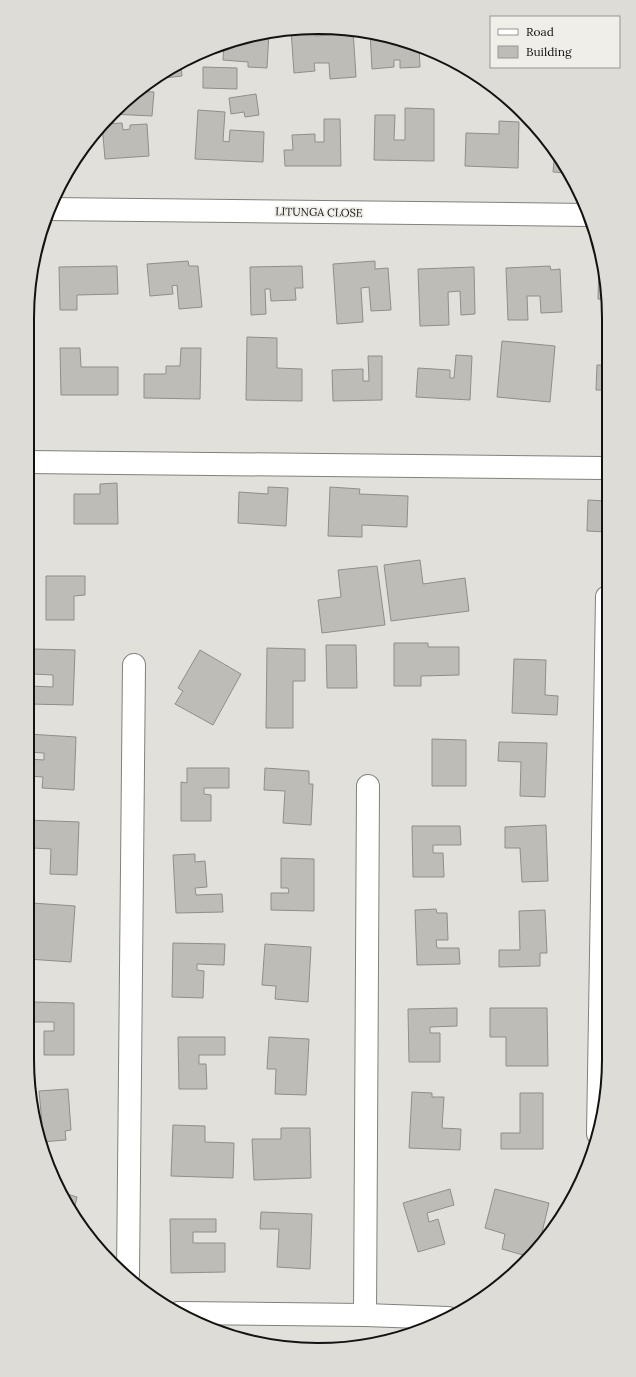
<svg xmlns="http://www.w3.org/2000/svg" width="636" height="1377" font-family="Lora,serif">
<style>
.building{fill:#bebcb7;stroke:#908e8a}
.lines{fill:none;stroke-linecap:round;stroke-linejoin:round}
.street-casing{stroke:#82807c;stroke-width:24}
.street{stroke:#fff;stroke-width:22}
.labels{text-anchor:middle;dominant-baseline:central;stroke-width:3.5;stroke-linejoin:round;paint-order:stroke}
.street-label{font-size:11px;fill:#131210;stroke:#f0eee8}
.rim{fill:none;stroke:#131210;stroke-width:2}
</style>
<rect width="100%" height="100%" fill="#e2e0db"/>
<g class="building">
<path d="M314 27 315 36 341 34 340 29 353 30 356 77 330 79 329 63H314L315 71 294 73 291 30Z"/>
<path d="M269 32 267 68 248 67V62L223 60 224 44 261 33Z"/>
<path d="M370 32 419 46 420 67 400 68V60H394V67L372 69Z"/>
<path d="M181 63 182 76 155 79 156 76Z"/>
<path d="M203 67 237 68V89L203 88Z"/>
<path d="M138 91 154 92 152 116 111 114Z"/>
<path d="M256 94 259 115 245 117 244 112 231 114 229 98Z"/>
<path d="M405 108 434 109V161L374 160 375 115H395L394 140H405Z"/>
<path d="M198 110 225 112 223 141 229 142 230 130 264 132 263 162 195 159Z"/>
<path d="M324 119H340L341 166H285L284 150H293L292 135 315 134V142H324Z"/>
<path d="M499 121 519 122 518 168 465 166 466 133 499 134Z"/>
<path d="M122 123 123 130 130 129V125L147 124 149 156 105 159 102 124Z"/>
<path d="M555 151 568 173 553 172Z"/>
<path d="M188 261 189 266H198L202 307 179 309 177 285 172 286 173 294 150 296 147 264Z"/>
<path d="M375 261V269L388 268 391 310 371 311 369 287 361 288 363 322 337 324 333 264Z"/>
<path d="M599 264H602L606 280 607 300 598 299Z"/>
<path d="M117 266 118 294 77 295V310H60L59 267Z"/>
<path d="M302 266 303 288H295L296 300 271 301 270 289H265L266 314 251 315 250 267Z"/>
<path d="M550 266 551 270 560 269 562 312 541 313 540 296H527L528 320H508L506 268Z"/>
<path d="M474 267 475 314 461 315 460 291 448 292 449 325 420 326 418 269Z"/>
<path d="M247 337 277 338V368L302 369V401L246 400Z"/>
<path d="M502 341 555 346 550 402 497 397Z"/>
<path d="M60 348H80L81 367H118V395H61Z"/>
<path d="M181 348H201L200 399 144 398V374H166V366H180Z"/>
<path d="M456 355 472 356 470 400 416 397 418 368 450 370V378H454Z"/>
<path d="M368 356H382V400L333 401 332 370 363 369V381H369Z"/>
<path d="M597 365H607V390H596Z"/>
<path d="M117 483 118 524H74V494H100V484Z"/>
<path d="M268 487 288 488 286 526 238 523 239 492 268 494Z"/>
<path d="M330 487 360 489 359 494 408 496 407 527 362 525V537L328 536Z"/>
<path d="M588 500 607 501V532L587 531Z"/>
<path d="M420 560 423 584 465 578 469 611 391 621 384 565Z"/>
<path d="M377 566 385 625 322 633 318 600 341 597 338 570Z"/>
<path d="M46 576H85V595L74 596V620H46Z"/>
<path d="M394 643H428V647H459V675L421 676V686H394Z"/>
<path d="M326 645H356L357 688H327Z"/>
<path d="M267 648 305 649V681H293V728H266Z"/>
<path d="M34 649 75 650 73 705 29 704 30 686 53 687V675L34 674Z"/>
<path d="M200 650 241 674 213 725 175 704 183 691 178 688Z"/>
<path d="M514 659 546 660 545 695 558 696 557 715 512 713Z"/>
<path d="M28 734 76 737 74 790 42 788 43 777 28 776 29 759 44 760V753L27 752Z"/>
<path d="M432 739 466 740V786H432Z"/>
<path d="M499 742 547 743 545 797 520 796 521 762 498 761Z"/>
<path d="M187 768H229V788H204V794L211 795V821H181V782L187 783Z"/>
<path d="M265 768 309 771V784H313L311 825 283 823 285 791 264 790Z"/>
<path d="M27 820 79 822 77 875 50 874 51 849 33 848 32 869 27 868Z"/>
<path d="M546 825 548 881 522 882 520 848H505V827Z"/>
<path d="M412 826H460L461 845H433V853H443L444 877H413Z"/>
<path d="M195 854V862L205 861 207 887 195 888 196 895 222 894 223 912 176 913 173 855Z"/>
<path d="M281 858 314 859V911L271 910V893H289L288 888H281Z"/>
<path d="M32 903 75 906 71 962 28 959Z"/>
<path d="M436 909 437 913H447L448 940H436L437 948H459L460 964 417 965 415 910Z"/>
<path d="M545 910 547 953H540V966L499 967V950H520L519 911Z"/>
<path d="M173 943 225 944 224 965 197 964V970L204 971 203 998 172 997Z"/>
<path d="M265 944 311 947 308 1002 275 999 276 986 262 985Z"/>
<path d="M34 1002 74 1003V1055H44V1031H54V1022H34Z"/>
<path d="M457 1008V1026L430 1027V1033H440V1062H409L408 1009Z"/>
<path d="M490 1008H547L548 1066H506V1037H490Z"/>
<path d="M178 1037H225V1055H199V1064H206L207 1089H179Z"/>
<path d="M269 1037 309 1039 306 1095 275 1094 276 1069H267Z"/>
<path d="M68 1089 71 1130 65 1131 66 1140 41 1142 38 1123H42L39 1091Z"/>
<path d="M412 1092 432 1093V1097H444L442 1128 461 1129 460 1150 409 1148Z"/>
<path d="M520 1093H543V1149H501V1133H520Z"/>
<path d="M173 1125 205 1126V1142L234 1143 233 1178 171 1176Z"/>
<path d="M281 1128H310L311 1178 254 1180 252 1139H281Z"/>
<path d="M450 1189 454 1205 427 1213 429 1222 438 1219 445 1244 418 1252 403 1203Z"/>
<path d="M495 1189 549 1203 538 1249 530 1257 502 1249 505 1234 485 1228Z"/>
<path d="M60 1192 77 1197 73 1214 66 1204Z"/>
<path d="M261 1212 312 1214 310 1269 277 1267 279 1229H260Z"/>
<path d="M170 1219H216V1232H193V1243H225V1272L171 1273Z"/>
</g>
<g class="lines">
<defs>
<g id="street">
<path d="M48 209 589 215"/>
<path d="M27 462 604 468"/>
<path d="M598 1134 607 597"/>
<path d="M128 1275 134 665"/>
<path d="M178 1313 365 1315 448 1318"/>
<path d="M365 1315 368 786"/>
</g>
</defs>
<use href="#street" class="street-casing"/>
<use href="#street" class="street"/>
</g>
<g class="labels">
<g class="street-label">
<text transform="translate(319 212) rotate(1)">LITUNGA CLOSE</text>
</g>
</g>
<path d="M0 0H636V1377H0ZM318 34H318A284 284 0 0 1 602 318V1059A284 284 0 0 1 318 1343H318A284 284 0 0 1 34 1059V318A284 284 0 0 1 318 34Z" fill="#dedcd7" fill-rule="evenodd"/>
<path class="rim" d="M318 34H318A284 284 0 0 1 602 318V1059A284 284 0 0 1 318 1343H318A284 284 0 0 1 34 1059V318A284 284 0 0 1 318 34Z"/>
<rect x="490" y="16" width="130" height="52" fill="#f0eee8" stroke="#989692"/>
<rect x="498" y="29" width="20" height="6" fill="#ffffff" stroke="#989692"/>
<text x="526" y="36" font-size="12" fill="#131210">Road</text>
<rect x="498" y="46" width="20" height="12" fill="#bebcb7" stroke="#989692"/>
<text x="526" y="56" font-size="12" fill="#131210">Building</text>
</svg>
